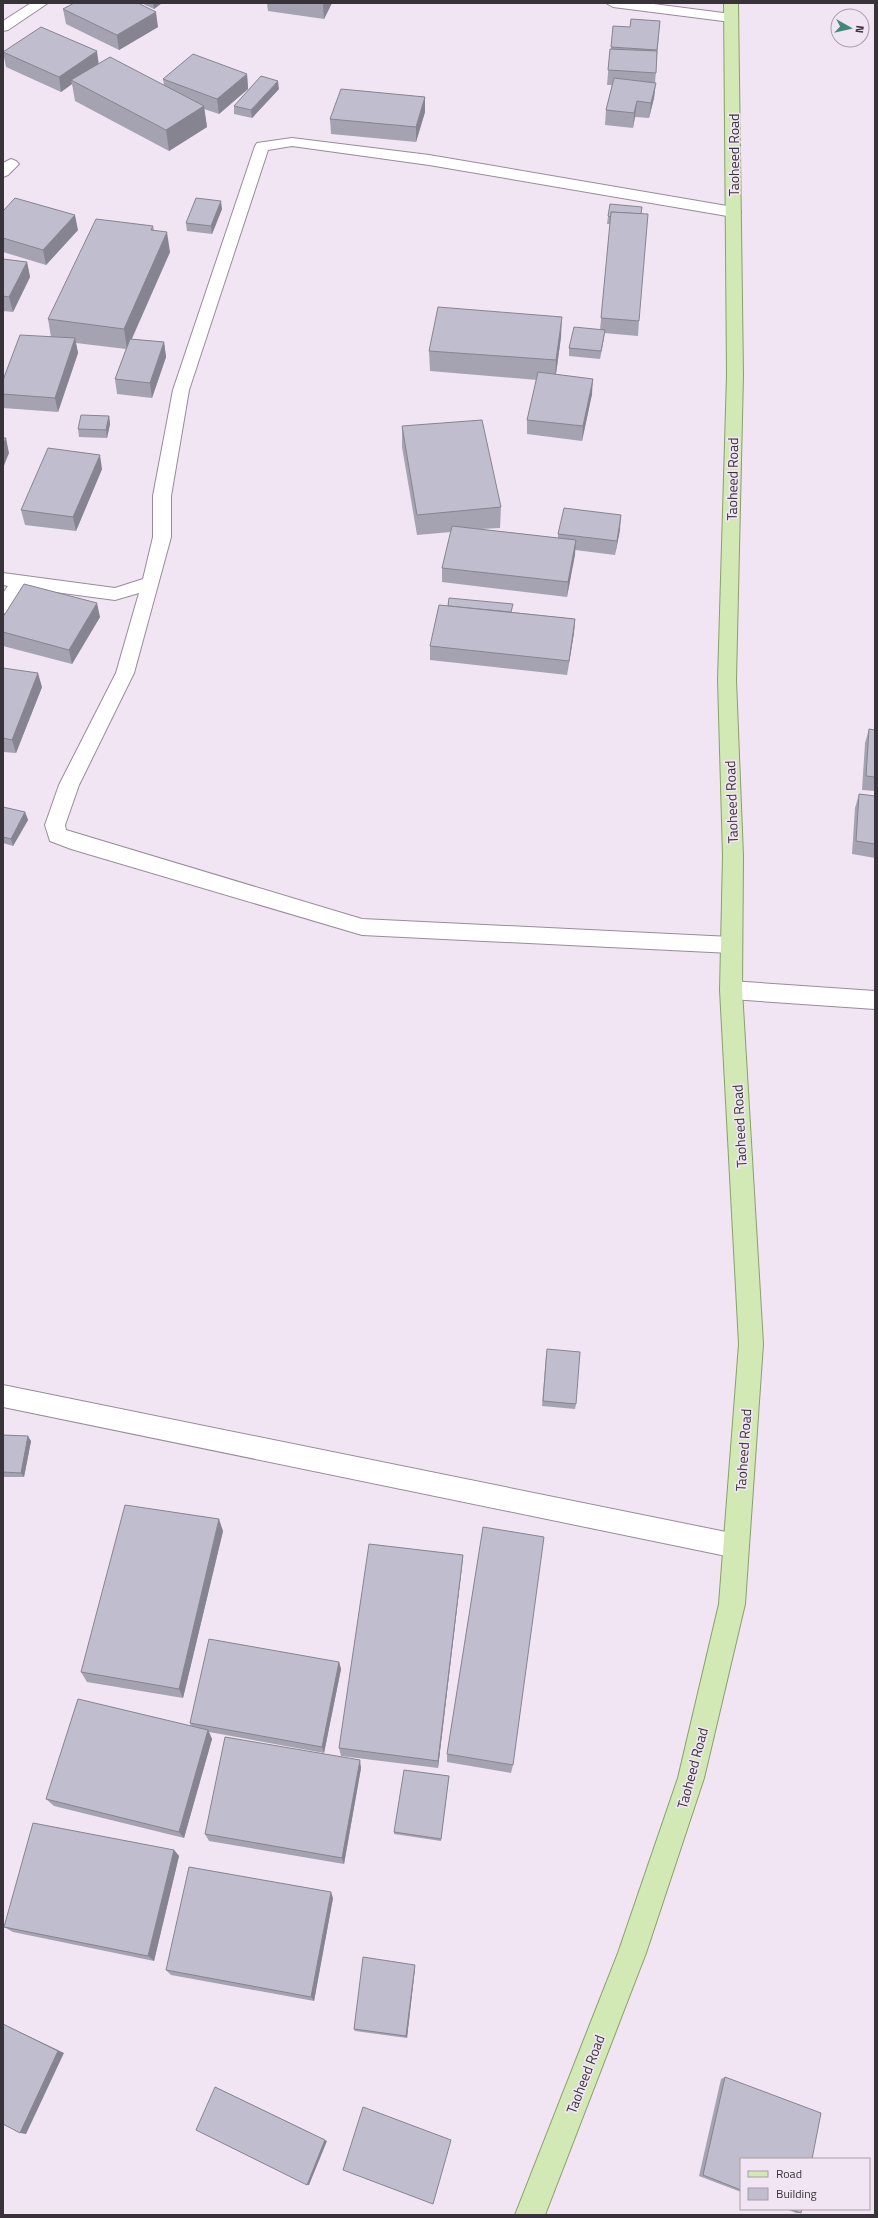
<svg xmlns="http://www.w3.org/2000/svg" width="878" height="2218" font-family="'Titillium Web',sans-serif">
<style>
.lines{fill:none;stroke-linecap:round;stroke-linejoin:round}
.minor-casing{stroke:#978c99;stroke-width:2}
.primary-casing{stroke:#89a06a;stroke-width:2}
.minor{fill:#fff;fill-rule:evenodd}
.primary{fill:#d2e9b6;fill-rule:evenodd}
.wall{fill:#a5a3b1}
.shaded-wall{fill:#868490}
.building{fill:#c0bdce;stroke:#868490}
.labels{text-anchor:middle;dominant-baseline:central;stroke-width:3.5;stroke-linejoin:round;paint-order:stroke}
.street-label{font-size:14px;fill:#383338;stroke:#f1e5f3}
</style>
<rect width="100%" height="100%" fill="#f1e5f3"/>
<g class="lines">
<defs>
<g id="minor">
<path d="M31 3H48L8 30 3 31V21Z"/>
<path d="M606 3H646L731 14 738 18 731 22 613 7Z"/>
<path d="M292 138 429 155 733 207 738 209 741 212 738 215 733 217 429 165 292 146 268 150 189 390 171 496V537L134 673 79 785 65 825 66 830 362 919 731 937 738 939 741 945 738 951 731 953 362 935 71 849 50 841 45 825 59 785 116 673 139 593 115 600 25 588 9 612 3 614V593L8 586 3 585V573L115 588 143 579 153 537V496L173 390 255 146 257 143Z"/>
<path d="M11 159 16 161 19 164 8 175 3 177V163Z"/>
<path d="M731 981 875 991V1009L731 999 724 996 720 990 724 984Z"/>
<path d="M3 1385 736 1534 745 1537 749 1546 745 1555 736 1558 3 1407Z"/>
</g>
<path id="primary" d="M724 3H738L743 375 736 680 743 856 742 990 763 1344 745 1604 704 1778 646 1953 545 2215H515L618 1953 678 1778 719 1604 739 1344 720 990 723 856 718 680 727 375Z"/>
</defs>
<use href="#minor" class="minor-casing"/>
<use href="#primary" class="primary-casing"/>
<use href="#minor" class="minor"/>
<use href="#primary" class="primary"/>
</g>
<g class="wall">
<path d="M141 3H162L154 9Z"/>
<path d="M267 3H332L324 19 268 11Z"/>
<path d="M63 9 158 27 119 50 66 24Z"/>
<path d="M660 21 655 83 654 98 649 118 635 117 633 128 605 125 606 110 612 85H607L610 49H611V47L630 27Z"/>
<path d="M3 52 99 64 164 85 163 79 247 74 248 89 219 114 204 109 207 127 169 151 75 101 72 84 61 92 6 67Z"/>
<path d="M279 89 252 118 234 114V106Z"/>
<path d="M425 97V112L416 142 331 134 330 119Z"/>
<path d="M222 209 212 234 187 231 186 223Z"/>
<path d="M3 211 78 230 46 265 3 252Z"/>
<path d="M641 214 639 321 638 336 604 333 600 359 569 356V348L600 330 610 224H607L608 216Z"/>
<path d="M153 226 154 230 170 252 132 339 164 342 166 357 152 398 117 394 115 379 126 349 76 343 78 353 58 412 3 408V380L51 337 48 319Z"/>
<path d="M3 259 27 262 30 277 13 312 3 311Z"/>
<path d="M561 337 556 374 592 394 582 441 527 434V420L537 380 430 371 429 351Z"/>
<path d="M109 416 110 424 107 438 79 437 78 429Z"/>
<path d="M402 426 501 507 500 528 480 529 558 538V534L620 530 615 555 575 550 567 597 442 582V568L451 532 417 535 402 447Z"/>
<path d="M102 469 76 531 25 525 21 510Z"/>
<path d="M512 612 575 619 574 633 567 675 430 660V646Z"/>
<path d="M3 617H100L72 664 3 646Z"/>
<path d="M3 668 42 687 16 753 3 752Z"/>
<path d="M869 729 875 730V791L862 790 865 743Z"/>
<path d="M859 794 875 796V858L852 854 855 808Z"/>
<path d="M3 807 25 812 28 820 13 846 3 843Z"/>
<path d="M546 1355 576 1404 575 1409 542 1406Z"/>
<path d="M3 1435 31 1441 24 1477H3Z"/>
<path d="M223 1531 183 1698 87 1682 81 1672Z"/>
<path d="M463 1555 462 1566 438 1768 341 1756 339 1748Z"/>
<path d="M339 1662 341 1669 324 1753 209 1732 212 1739 184 1838 54 1806 46 1799 191 1726 190 1723Z"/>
<path d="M447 1754 513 1765 511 1773 447 1762Z"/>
<path d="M361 1768 344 1864 209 1841 205 1834Z"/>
<path d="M449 1776 441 1841 394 1834V1832Z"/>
<path d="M174 1850 179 1856 154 1961 13 1932 4 1927Z"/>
<path d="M333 1898 314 2001 171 1975 166 1970Z"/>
<path d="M415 1968 407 2038 355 2031 354 2029Z"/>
<path d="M725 2077 741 2159V2192L699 2176 721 2079Z"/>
<path d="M786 2209H802L801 2213H796Z"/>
</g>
<g class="shaded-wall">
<path d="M153 3H162L154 9Z"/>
<path d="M323 3H332L324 19 323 4Z"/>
<path d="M156 12 158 27 119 50 117 35Z"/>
<path d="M97 51 99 66 71 80 72 84 61 92 59 77Z"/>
<path d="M247 74 248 89 219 114 217 99Z"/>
<path d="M278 81 279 89 252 118 251 110Z"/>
<path d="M656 83 654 98 649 118 651 103Z"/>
<path d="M425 97V112L416 142V127Z"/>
<path d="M637 101 635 117 633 128 634 113Z"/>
<path d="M204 106 207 127 169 151 166 130Z"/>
<path d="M221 201 222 209 212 234 211 226Z"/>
<path d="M75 215 78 230 46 265 43 250Z"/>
<path d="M167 232 170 252 127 349 124 329Z"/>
<path d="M27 262 30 277 13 312 9 297Z"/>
<path d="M562 317 561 337 555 381 556 360Z"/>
<path d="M605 330 604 338 600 359 601 351Z"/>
<path d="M75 338 78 353 58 412 55 398Z"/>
<path d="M164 342 166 357 152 398 150 383Z"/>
<path d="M593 379 592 394 582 441 583 426Z"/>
<path d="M109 416 110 424 107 438 106 430Z"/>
<path d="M6 438 9 453 3 468V445Z"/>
<path d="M100 455 102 469 76 531 73 517Z"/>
<path d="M621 515 620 530 615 555 617 541Z"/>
<path d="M576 540 575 555 567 597 568 582Z"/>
<path d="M97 603 100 617 72 664 69 650Z"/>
<path d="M575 619 574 633 567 675Z"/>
<path d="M38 673 42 687 16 753 12 740Z"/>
<path d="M25 812 28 820 13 846 11 839Z"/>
<path d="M28 1436 31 1441 24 1477 21 1473Z"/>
<path d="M219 1519 223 1531 183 1698 179 1689Z"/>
<path d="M463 1555 462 1566 438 1768V1761Z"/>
<path d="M339 1662 341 1669 324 1753 322 1747Z"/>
<path d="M208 1730 212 1739 184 1838 179 1832Z"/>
<path d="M360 1760 361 1768 344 1864 342 1858Z"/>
<path d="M174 1850 179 1856 154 1961 148 1956Z"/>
<path d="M331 1892 333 1898 314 2001 311 1997Z"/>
<path d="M415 1965V1968L407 2038 406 2036Z"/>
<path d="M3 2024 64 2053 26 2134 20 2133Z"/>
<path d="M215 2087 327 2141 309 2185H307Z"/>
</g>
<g class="building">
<path d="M74 3H138L156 12 117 35 63 9Z"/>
<path d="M631 19 660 21 657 50 611 47 613 26 630 27Z"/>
<path d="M41 27 97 51 59 77 3 52Z"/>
<path d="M610 49 657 51 656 73 608 70Z"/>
<path d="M193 54 247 74 217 99 163 79Z"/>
<path d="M110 57 204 106 166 130 71 80Z"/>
<path d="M261 76 278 81 251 110 234 106Z"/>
<path d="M614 78 656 83 651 103 637 101 634 113 606 110Z"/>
<path d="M341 89 425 97 416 127 330 119Z"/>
<path d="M15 198 75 215 43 250 3 238V211Z"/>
<path d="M196 198 221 201 211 226 186 223Z"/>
<path d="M610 204 642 207 641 214 611 212V217L608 216Z"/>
<path d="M611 212 648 214 639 321 601 318Z"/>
<path d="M96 219 153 226 151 230 167 232 124 329 48 319Z"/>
<path d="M3 259 27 262 9 297 3 296Z"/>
<path d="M438 307 562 317 556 360 429 351Z"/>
<path d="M574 327 605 330 601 351 569 348Z"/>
<path d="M20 335 75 338 55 398 3 394V380Z"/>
<path d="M130 339 164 342 150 383 115 379Z"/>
<path d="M538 372 593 379 583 426 527 420Z"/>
<path d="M81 415 109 416 106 430 78 429Z"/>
<path d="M482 420 501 507 417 515 402 426Z"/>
<path d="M3 438H6L3 445Z"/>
<path d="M48 448 100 455 73 517 21 510Z"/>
<path d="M564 508 621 515 617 541 558 534Z"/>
<path d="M452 526 576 540 568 582 442 568Z"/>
<path d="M24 584 97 603 69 650 3 632V617Z"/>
<path d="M449 598 513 604 511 612 448 606Z"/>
<path d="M439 605 575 619 569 661 430 646Z"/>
<path d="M3 668 38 673 12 740 3 738Z"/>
<path d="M869 729 875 730V777L866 776Z"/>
<path d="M859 794 875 796V844L856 841Z"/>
<path d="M3 807 25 812 11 839 3 837Z"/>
<path d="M547 1349 580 1352 576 1404 543 1401Z"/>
<path d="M3 1435 28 1436 21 1473 3 1472Z"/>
<path d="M125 1505 219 1519 179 1689 81 1672Z"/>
<path d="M483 1527 544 1537 513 1765 447 1754Z"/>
<path d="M369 1544 463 1555 438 1761 339 1748Z"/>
<path d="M209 1639 339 1662 322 1747 190 1723Z"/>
<path d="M78 1699 208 1730 179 1832 46 1799Z"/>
<path d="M225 1737 360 1760 342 1858 205 1834Z"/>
<path d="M404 1770 449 1776 441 1839 394 1832Z"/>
<path d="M33 1823 174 1850 148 1956 4 1927Z"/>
<path d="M189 1867 331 1892 311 1997 166 1970Z"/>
<path d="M363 1957 415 1965 406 2036 354 2029Z"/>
<path d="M3 2024 58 2051 20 2133 3 2124Z"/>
<path d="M725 2077 821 2113 812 2159H741V2190L703 2175Z"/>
<path d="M215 2087 325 2140 307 2185 196 2130Z"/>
<path d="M363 2107 451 2140 433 2204 343 2170Z"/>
<path d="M790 2209H802L801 2213Z"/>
</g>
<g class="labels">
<g class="street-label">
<text transform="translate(733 155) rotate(-90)">Taoheed Road</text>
<text transform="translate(732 479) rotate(-89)">Taoheed Road</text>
<text transform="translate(731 802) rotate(-92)">Taoheed Road</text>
<text transform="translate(739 1126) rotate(-93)">Taoheed Road</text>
<text transform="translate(743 1450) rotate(-86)">Taoheed Road</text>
<text transform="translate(692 1768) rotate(-75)">Taoheed Road</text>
<text transform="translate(585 2074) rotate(-69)">Taoheed Road</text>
</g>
</g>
<rect width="878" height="2218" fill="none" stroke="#383338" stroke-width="8"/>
<rect x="740" y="2158" width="130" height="52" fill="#f1e5f3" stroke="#a79ea8"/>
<rect x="748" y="2171" width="20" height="6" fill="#d2e9b6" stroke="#a79ea8"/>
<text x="776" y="2178" font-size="12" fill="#383338">Road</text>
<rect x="748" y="2188" width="20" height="12" fill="#c0bdce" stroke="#a79ea8"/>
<text x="776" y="2198" font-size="12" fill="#383338">Building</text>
<g transform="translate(850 28) rotate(98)"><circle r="19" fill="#f1e5f3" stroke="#a79ea8"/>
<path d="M0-3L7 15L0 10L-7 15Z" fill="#45887a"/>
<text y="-6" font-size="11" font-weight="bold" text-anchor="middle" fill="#383338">N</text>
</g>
</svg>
